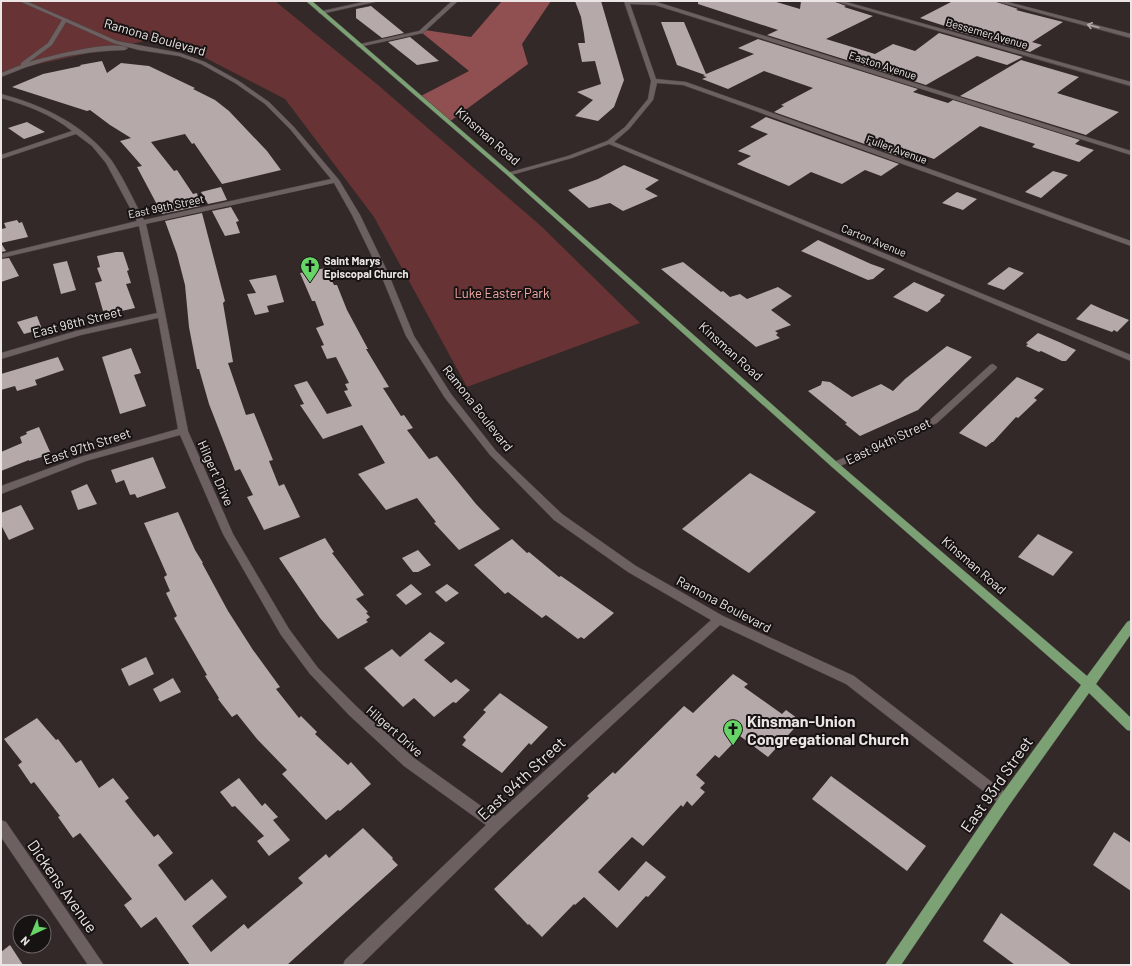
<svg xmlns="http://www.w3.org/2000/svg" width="1132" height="966" font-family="Barlow,sans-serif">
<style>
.green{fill:#673334}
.forest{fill:#905051}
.building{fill:#b6a9a9}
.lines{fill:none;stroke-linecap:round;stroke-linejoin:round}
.minor-casing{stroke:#4c4444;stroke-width:1}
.major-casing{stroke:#4c4444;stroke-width:1}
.minor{fill:#6c6060;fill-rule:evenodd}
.major{fill:#7ba174;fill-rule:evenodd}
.oneway{stroke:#b2a9a9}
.labels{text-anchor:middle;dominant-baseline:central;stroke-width:4;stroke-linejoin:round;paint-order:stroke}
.far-street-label{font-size:11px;fill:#ece5e5;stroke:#171312}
.far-poi-label{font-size:11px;font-weight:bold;fill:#ece5e5;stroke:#171312;text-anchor:start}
.street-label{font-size:13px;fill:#ece5e5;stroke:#171312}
.park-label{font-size:13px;fill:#f7a9a8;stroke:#171312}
.near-poi-label{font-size:16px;font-weight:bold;fill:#ece5e5;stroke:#171312;text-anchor:start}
.near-street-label{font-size:16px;fill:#ece5e5;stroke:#171312}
</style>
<rect width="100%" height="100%" fill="#332928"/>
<path class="green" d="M1 1H275L378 85 541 226 640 323 467 387 374 217 285 99 188 49 154 39 1 72Z"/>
<path class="forest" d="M502 1H551L522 44 528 64 449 122 419 97 469 71 421 32 425 30 471 37Z"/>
<g class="building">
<path d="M575 1H601L624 80 614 107 598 121 575 116 593 100 577 92 601 84 595 61 582 62 578 43H585L584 34 581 17Z"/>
<path d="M698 1H773L800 9 801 1H833L846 6 844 7 873 16 826 39 875 54 893 44 915 51 939 33 1023 57 1007 65 977 56 926 85 767 35 778 30 698 4Z"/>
<path d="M953 1H994L1018 9 1016 10 1063 22 1032 42 1042 45 1030 52 946 28 948 27 920 18Z"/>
<path d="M371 6 404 33 382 38 356 18V9Z"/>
<path d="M661 22H684L706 74 754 54 738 48 758 39 918 89 913 92 948 103 953 100 1080 140 1075 144 1094 150 1079 162 1032 147 1035 144 980 126 934 159 917 153 907 159 774 112 784 106 781 105 813 88 764 71 728 89 702 79 707 77 703 76 705 75 677 65Z"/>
<path d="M410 37 439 61 417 65 388 42Z"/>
<path d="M1021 60 1079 77 1057 93 1119 112 1086 135 960 96Z"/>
<path d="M102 61 107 73 121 63 149 66 195 88 193 89 215 100 229 111 267 151 281 170 222 184 194 143 192 144 185 134 151 142 174 171 177 170 193 194 197 193 200 206 162 214 137 167 142 166 120 141 131 138 110 125 90 110 87 111 12 87 43 74 81 66 80 65Z"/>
<path d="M766 117 899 164 881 176 865 170 842 184 811 172 789 186 737 164 751 156 738 151 768 134 750 127Z"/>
<path d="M27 122 45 132 24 139 8 128Z"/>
<path d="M624 165 659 180 645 189 658 196 623 211 610 203 589 208 568 190 598 179Z"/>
<path d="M1053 171 1068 175 1041 198 1025 192Z"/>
<path d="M221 187 227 200 208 204 201 192Z"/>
<path d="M957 192 977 199 963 210 942 203Z"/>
<path d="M231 207 239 221 236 222 240 233 225 236 212 211Z"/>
<path d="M202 213 225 301 223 303 233 362 228 363 246 415 254 413 273 460 269 461 279 486 284 484 300 517 264 530 247 497 253 495 240 469 235 471 209 404 199 369H197L189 327 185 285 177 254 165 221Z"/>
<path d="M17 220 19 223 22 222 28 237 1 243 6 251 1 252V229L6 228 4 223Z"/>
<path d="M818 240 871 264 885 269 873 279 868 280 801 251Z"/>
<path d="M116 252H123L129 270 127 271 131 283 126 284 135 308 108 314 107 310 103 311 95 283 102 281 97 268 100 267 97 256Z"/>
<path d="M9 258 19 276 1 282V259Z"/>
<path d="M67 261 76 290 61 294 53 264Z"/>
<path d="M683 262 721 292 723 291 730 297 740 294 747 299 778 287 792 296 771 310 791 325 775 331 778 333 776 335 780 338 756 347 661 269Z"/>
<path d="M1009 267 1024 273 1004 290 987 284Z"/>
<path d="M326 268 334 285H337L347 310 368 349H366L389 387 383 388 401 416 404 415 413 428 407 430 429 459 437 456 476 504 500 529 459 550 434 523 436 522 417 498 386 510 358 474 385 463 362 425 323 439 300 405 304 404 294 385 307 381 327 414 352 406 344 391 348 390 345 384 349 383 336 357 327 359 321 346 324 345 316 328 324 325 315 301H312L300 273Z"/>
<path d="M276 275 284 302 267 306 269 312 255 315 247 294 256 293 249 280Z"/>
<path d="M914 282 928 288 945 295 940 300 941 301 927 312 893 297Z"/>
<path d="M1091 304 1102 309 1129 320 1117 332 1114 330 1112 332 1076 319Z"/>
<path d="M37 316 42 329 24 334 17 322Z"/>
<path d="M1038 333 1059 342 1076 350 1066 361H1062L1041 351 1039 352 1026 346 1028 344 1026 343Z"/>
<path d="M947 346 972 357 918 410 860 436 845 424 847 423 808 391 821 385 822 381 830 382 852 397 881 384 893 391 905 379Z"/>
<path d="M131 348 141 373 134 375 146 406 120 414 102 357Z"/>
<path d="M58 357 64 370 35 380 37 385 17 391 15 386 1 390V374Z"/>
<path d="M1017 377 1044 389 1034 398 1037 400 1018 418 1016 417 993 442H992L986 447 959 433Z"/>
<path d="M39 427 51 454 29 461V460L1 471V452L22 443 20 437 27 434 26 432Z"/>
<path d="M153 457 166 488 137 498 135 494 130 495 124 480 116 483 111 470Z"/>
<path d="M750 473 816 512 749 573 682 529Z"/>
<path d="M87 484 97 504 78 510 71 491Z"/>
<path d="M21 505 34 529 9 540 1 525V513Z"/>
<path d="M178 512 195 550 203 563H202L228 611 253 650 280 687 276 689 299 718 301 716 317 732 315 734 348 765 351 762 371 784 340 811 338 810 326 820 282 774 287 770 257 739 237 714 232 717 218 699 219 698 205 676 207 675 174 618 177 616 166 593 170 591 164 577 167 575 144 523Z"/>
<path d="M1038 534 1073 552 1053 576 1018 557Z"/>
<path d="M325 538 334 552 332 553 364 595 356 599 368 612 366 613 370 617 366 620 368 622 338 639 320 618 279 558Z"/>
<path d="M512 539 527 553 529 552 559 577 561 576 614 613 584 639 581 637 578 639 546 615 542 618 508 592 505 594 474 565Z"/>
<path d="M418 550 431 565 418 572H413L402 558Z"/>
<path d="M411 584 422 594 406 605 396 595Z"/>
<path d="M447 584 459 593 446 602 435 592Z"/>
<path d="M430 632 445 643 424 660 451 683 456 679 470 690 456 703 453 702 434 717 414 698 403 707 364 668 392 649 400 657Z"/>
<path d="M146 657 154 674 129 686 121 669Z"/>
<path d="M733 674 748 684 744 687 782 714 786 710 801 721 768 757 740 736 719 758 715 755 696 775 705 783 700 788 705 792 692 806 687 801 683 807 681 805 643 846 632 837 598 872 619 891 646 861 666 877 648 897 646 896 617 928 584 897 575 905 574 904 542 937 529 924 528 925 494 889 589 798 587 796 613 772 615 774 684 706 693 713Z"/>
<path d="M173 678 181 692 160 702 153 689Z"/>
<path d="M500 693 548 727 531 745 529 743 502 773 462 745 466 740 463 737 486 712 483 710Z"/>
<path d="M37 718 56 740 58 739 76 763 81 760 99 788 113 778 129 798 125 801 136 815 154 837 158 834 173 853 158 865 185 901 212 879 227 897 192 926 211 952 244 924 248 929 303 883 298 878 326 854 329 858 363 828 393 858 392 859 398 865 287 965H190L156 917 141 928 124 905 132 899 80 833 73 838 58 817 60 816 34 782 31 784 18 765 22 762 4 739Z"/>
<path d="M831 776 926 846 907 871 812 799Z"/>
<path d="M239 778 262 806 265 803 278 817 273 820 290 840 269 856 257 841 264 836 235 806 232 807 220 792Z"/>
<path d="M1114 832 1131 843V891L1093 865Z"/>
<path d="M1001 913 1072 965H1015L983 941Z"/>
<path d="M10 945 23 965H1V952Z"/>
</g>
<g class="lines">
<defs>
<g id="minor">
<path d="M19 1H26L117 41 180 53 205 62 239 81 269 102 294 127 339 180 360 215 389 275 414 336 451 394 496 451 562 514 636 566 723 616 854 676 1010 796 1012 800 1010 804 1005 806 1000 804 846 684 720 625 501 828 361 965H343L345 960 486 825 404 766 349 715 310 674 281 635 223 534 180 435 86 461 1 494V486L80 457 178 429 158 318 81 335 1 359V353L76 331 157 313 139 226 1 258V254L137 221 106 163 92 146 76 134 1 159V155L72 131C51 114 26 105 1 98V94C43 105 85 125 112 161 124 179 134 201 144 220L331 179 290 129 265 104 235 83 201 64 179 56 139 50 113 43 66 22 52 45 29 62C46 57 114 39 128 48L125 50C94 51 63 55 33 65 22 68 12 73 1 77V73L21 65V63L48 43 62 20ZM334 183 352 215 381 275 406 336 445 398 490 455 554 520 628 572 711 620 495 816 414 758 357 707 318 668 289 629 233 534 188 431 158 277 146 224Z"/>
<path d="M368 1H379L321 14 318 12Z"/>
<path d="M452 1H458L423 33 359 47 356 45 419 31Z"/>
<path d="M624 1 657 2 1131 151V155L655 5 630 4 656 79 686 82 1131 241V246L683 85 657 83 653 100 629 129 614 142 1131 355V361L609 144 572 158 511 175H507V173L568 156 607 141 625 127 648 99 651 81Z"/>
<path d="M834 1H843L1131 82V86Z"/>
<path d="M995 1H1004L1131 34V38Z"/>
<path d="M993 364 997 367 996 369 937 423 838 467H832L830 465 832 463 931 419 990 365Z"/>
<path d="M1 820 6 822 104 965H88L1 837Z"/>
</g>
<path id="major" d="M306 1H312L511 173 838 463 1087 676 1127 622 1131 620V634L1096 684 1131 718V731L1127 730 1089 693 1010 804 901 965H885L1000 796 1081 685 832 467 507 175Z"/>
</defs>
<use href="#minor" class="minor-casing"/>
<use href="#major" class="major-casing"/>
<use href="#minor" class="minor"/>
<use href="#major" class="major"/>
</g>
<defs><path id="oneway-shaft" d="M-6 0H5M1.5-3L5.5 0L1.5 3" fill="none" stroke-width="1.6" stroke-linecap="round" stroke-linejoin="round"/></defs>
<use class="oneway" href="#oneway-shaft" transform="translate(1093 26) rotate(-165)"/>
<defs>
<symbol id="church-pin" viewBox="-11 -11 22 30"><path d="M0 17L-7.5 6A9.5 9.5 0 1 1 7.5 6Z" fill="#66d466" stroke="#171312"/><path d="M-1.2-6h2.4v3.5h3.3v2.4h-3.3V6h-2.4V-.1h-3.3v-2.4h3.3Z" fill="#111"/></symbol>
</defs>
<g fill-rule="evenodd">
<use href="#church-pin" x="299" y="255" width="22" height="30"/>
<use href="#church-pin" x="722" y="718" width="22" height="30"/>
</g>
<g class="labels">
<g class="far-street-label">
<text transform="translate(987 33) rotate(16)">Bessemer Avenue</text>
<text transform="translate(883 65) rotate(18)">Easton Avenue</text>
<text transform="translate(897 149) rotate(20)">Fuller Avenue</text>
<text transform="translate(166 206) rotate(-12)">East 99th Street</text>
<text transform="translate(874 240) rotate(22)">Carton Avenue</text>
</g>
<g class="far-poi-label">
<text x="324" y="260">Saint Marys<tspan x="324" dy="13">Episcopal Church</tspan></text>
</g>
<g class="street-label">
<text transform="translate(155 37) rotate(16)">Ramona Boulevard</text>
<text transform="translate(488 136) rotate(41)">Kinsman Road</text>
<text transform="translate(77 322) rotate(-14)">East 98th Street</text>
<text transform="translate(731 351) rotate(42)">Kinsman Road</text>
<text transform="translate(478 408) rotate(52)">Ramona Boulevard</text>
<text transform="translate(888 441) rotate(-25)">East 94th Street</text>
<text transform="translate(87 446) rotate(-18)">East 97th Street</text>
<text transform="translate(216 473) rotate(66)">Hilgert Drive</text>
<text transform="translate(974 565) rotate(41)">Kinsman Road</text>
<text transform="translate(724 604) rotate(28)">Ramona Boulevard</text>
<text transform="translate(395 731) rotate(41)">Hilgert Drive</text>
</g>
<g class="park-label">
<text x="502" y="293">Luke Easter Park</text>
</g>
<g class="near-poi-label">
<text x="747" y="720">Kinsman-Union<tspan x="747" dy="18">Congregational Church</tspan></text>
</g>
<g class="near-street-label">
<text transform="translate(521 778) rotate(-43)">East 94th Street</text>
<text transform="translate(996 784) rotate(-55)">East 93rd Street</text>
<text transform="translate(63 886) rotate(55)">Dickens Avenue</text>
</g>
</g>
<rect width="1132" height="966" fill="none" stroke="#ece5e5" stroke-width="4"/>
<g transform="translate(32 934) rotate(224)"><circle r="19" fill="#171312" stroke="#6c6766"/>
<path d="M0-3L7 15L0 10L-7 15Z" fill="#66d466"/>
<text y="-6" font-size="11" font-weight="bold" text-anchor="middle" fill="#ece5e5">N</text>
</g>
</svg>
